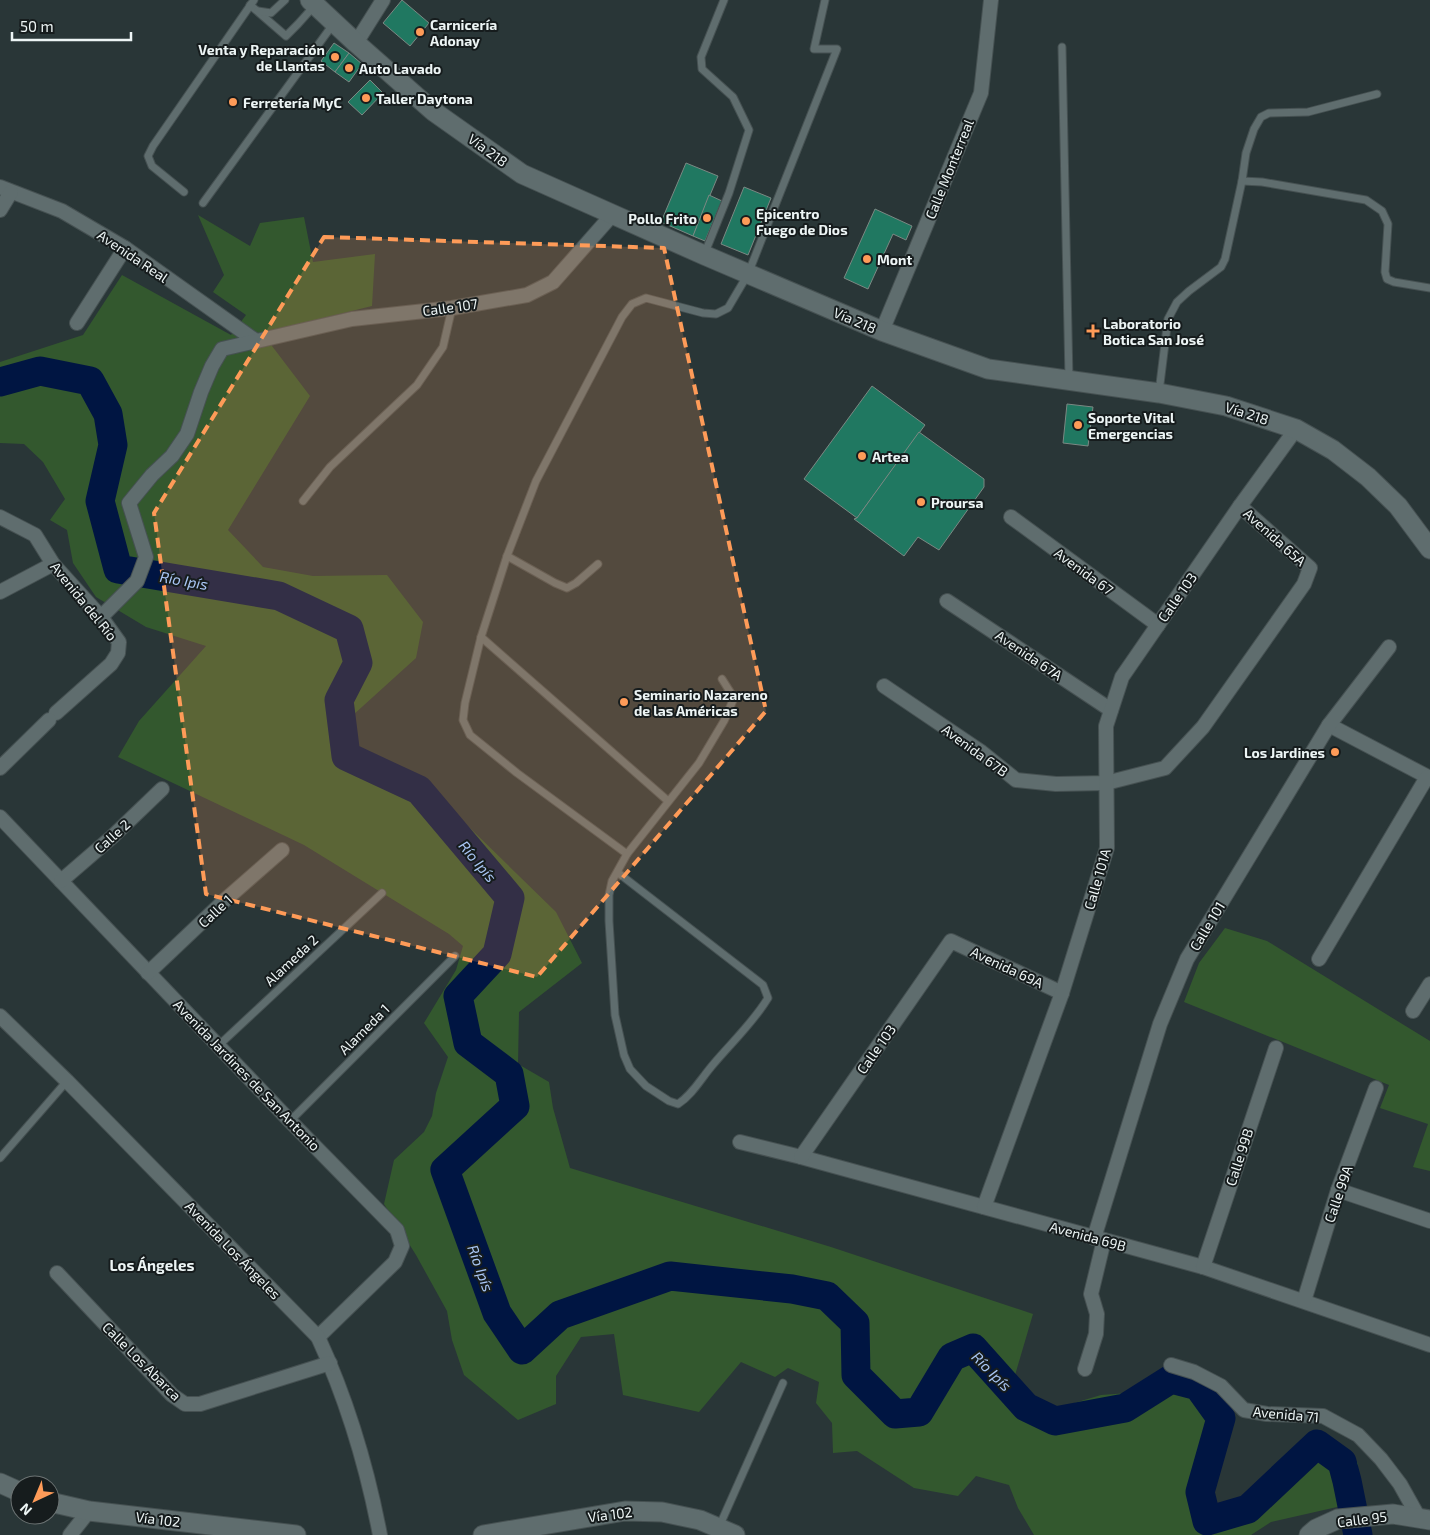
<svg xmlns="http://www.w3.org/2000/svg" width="1430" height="1535" font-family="'Exo 2',sans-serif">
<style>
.green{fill:#33582e}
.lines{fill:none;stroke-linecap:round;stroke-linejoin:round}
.river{stroke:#001542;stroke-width:29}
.building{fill:#207861;stroke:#7b8883}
.lane-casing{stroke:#465152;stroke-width:9}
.street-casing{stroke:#465152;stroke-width:16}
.secondary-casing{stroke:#465152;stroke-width:21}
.lane{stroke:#5f6d6e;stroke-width:7}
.street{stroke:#5f6d6e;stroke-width:14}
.secondary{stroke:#5f6d6e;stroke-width:19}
.marked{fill:#fe9b58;fill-opacity:0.2;stroke:#fe9b58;stroke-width:4;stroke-dasharray:10 6;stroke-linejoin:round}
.poi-dot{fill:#fe9b58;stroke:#161c1d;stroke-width:2}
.labels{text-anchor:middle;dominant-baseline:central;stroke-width:4;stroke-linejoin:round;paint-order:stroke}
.poi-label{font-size:14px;font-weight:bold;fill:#edf5f5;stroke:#161c1d;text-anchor:start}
.street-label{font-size:14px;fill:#edf5f5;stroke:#161c1d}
.water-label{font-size:15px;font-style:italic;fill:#a9c6f4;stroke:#161c1d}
.neighbourhood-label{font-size:15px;font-weight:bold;fill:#edf5f5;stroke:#161c1d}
</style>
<rect width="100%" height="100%" fill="#293637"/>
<g class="green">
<path d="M198 215 250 246 260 223 304 217 313 262 375 254 372 306 266 332 272 346 310 396 228 530 263 567 313 576 387 575 423 622 416 658 352 716 351 748 432 791 556 912 582 963 519 1012 518 1064 549 1082 553 1108 570 1168 831 1247 1033 1314 1013 1382 1054 1409 1101 1395 1169 1390 1192 1392 1213 1418 1191 1487 1204 1524 1241 1520 1304 1464 1334 1447 1358 1463 1359 1502 1271 1522 1251 1535H1034L1018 1508 1009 1485 976 1476 958 1496 914 1488 857 1451 833 1453 832 1423 816 1403 819 1382 788 1368 775 1377 741 1362 699 1412 623 1395 614 1334 581 1337 556 1376V1404L518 1420 464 1375 452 1340 447 1311 416 1255 384 1204 394 1160 424 1132 432 1116 436 1093 448 1057 424 1023 456 970 463 946 449 934 304 845 118 757 139 721 206 646 146 627 96 597 73 563 67 530 50 520 65 499 43 462 24 444 0 443V362L83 335 122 275 231 335 246 315 213 292 224 275Z"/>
<path d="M1225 928 1267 941 1430 1041V1171L1413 1167 1428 1124 1380 1108 1389 1085 1184 1002 1199 963Z"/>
</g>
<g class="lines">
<path class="river" d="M0 382 40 371 90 381 108 414 113 445 100 501 118 569 279 596 349 629 358 663 339 700 346 756 419 790 510 898 497 954 458 996 468 1043 509 1074 515 1106 445 1170 497 1313 522 1350 560 1315 670 1276 792 1289 827 1296 855 1323 856 1375 895 1414 919 1412 952 1357 973 1348 1026 1407 1055 1421 1125 1408 1171 1379 1198 1386 1221 1418 1200 1492 1207 1521 1248 1509 1317 1444 1342 1462 1347 1481 1358 1535"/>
</g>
<g class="building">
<path d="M402 0 429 23 410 46 383 23Z"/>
<path d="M334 43 349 53 335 72 321 61Z"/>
<path d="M349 53 362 64 349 82 335 72Z"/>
<path d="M370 80 383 93 362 115 348 102Z"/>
<path d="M686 163 718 176 693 236 661 222Z"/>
<path d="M744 187 771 198 748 255 721 244Z"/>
<path d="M709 195 722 201 705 241 693 236Z"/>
<path d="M875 209 912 226 906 240 893 234 868 289 844 278Z"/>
<path d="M872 386 925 425 857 518 804 479Z"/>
<path d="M1067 404 1093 407 1088 446 1063 443Z"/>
<path d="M919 432 984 479V487L939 550 918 537 904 556 854 519 857 518Z"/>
</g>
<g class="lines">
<defs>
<g id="lane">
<path d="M250 5 286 36 298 24 315 5"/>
<path d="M258 11 271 13 285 0"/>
<path d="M1062 47 1069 379"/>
<path d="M1242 181 1262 182 1366 200 1382 211 1388 224 1385 272 1387 279 1394 282 1430 288"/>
<path d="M184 192 152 166 148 156 153 146 254 0"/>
<path d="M203 203 334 23"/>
<path d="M704 255 729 193 749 130 733 97 702 69 701 57 724 0"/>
<path d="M1159 392 1168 319 1177 302 1189 291 1221 267 1225 259 1242 181 1246 153 1254 129 1261 117 1269 113 1308 112 1377 94"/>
<path d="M303 501 330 467 417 385 443 347 452 308"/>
<path d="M507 556 555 583 567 588 576 583 598 564"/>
<path d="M481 637 668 801"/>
<path d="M627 854 517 773 470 735 463 720 465 703 481 637 507 556 536 481 622 317 632 304 646 298 703 313 716 314 728 308 748 274 837 49H814L825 0"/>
<path d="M617 872 763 985 768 998C753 1023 730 1044 711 1067 701 1079 692 1095 678 1104L669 1101 646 1086 630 1069 624 1055 615 1015 609 921V895L612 881 627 854 699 763 724 721 734 698 722 679"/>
<path d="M218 1046 382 893"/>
<path d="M290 1121 455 956"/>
<path d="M0 1158 67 1081"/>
<path d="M719 1527 783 1383"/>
</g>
<g id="street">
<path d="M356 43 383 0"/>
<path d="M0 187 62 211 125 248 256 341"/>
<path d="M0 210 11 192"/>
<path d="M77 323 125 248"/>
<path d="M882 331 981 93 991 0"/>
<path d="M0 517 35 535 53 564 101 617 119 642 118 653 111 664 56 713"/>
<path d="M1011 517 1158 625"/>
<path d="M0 592 53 564"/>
<path d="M947 601 1111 710"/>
<path d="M101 617 137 581 146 557 129 503 152 475 172 456 187 434 201 392 212 366 222 349 352 319 452 308 527 295 553 282 612 215"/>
<path d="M884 686 980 751 1016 780 1056 784 1106 783 1165 768 1203 727 1304 584 1310 568 1240 506"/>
<path d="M1329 725 1430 778"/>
<path d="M0 768 49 720"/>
<path d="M0 817 290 1121 397 1230 402 1246 395 1262 318 1337"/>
<path d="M61 881 112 837 162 789"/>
<path d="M1319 959 1427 777"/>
<path d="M148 973 225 900 282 850"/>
<path d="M1413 1011 1430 984"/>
<path d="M0 1016 67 1081 318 1337C347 1400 367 1467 380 1535"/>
<path d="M740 1142 801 1157 1203 1267 1430 1345"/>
<path d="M801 1157 951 941 1062 993"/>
<path d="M1338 1190 1430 1221"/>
<path d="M984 1207 1062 993 1107 848 1106 726 1122 677 1240 506 1296 429"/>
<path d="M1094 1238 1160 1024 1187 959 1329 725 1389 647"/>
<path d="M1203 1267 1276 1048"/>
<path d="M57 1273 172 1395 185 1404H200L330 1363"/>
<path d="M1304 1301 1338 1190 1376 1088"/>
<path d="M1171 1365 1194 1372 1221 1386 1244 1410 1267 1414 1323 1416 1358 1435 1381 1459 1400 1484 1419 1518"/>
<path d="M1085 1369 1096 1334 1097 1314 1091 1294 1104 1240"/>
<path d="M70 1535 89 1511"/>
</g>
<g id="secondary">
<path d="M310 0 356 43 433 111 522 174 704 255 882 331 988 369 1159 393 1226 406 1296 429 1333 450 1368 477 1398 506 1430 549"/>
<path d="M0 1483 20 1492"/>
<path d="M50 1502 89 1511 296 1535"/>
<path d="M483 1535 625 1511 662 1512 700 1520 735 1535"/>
<path d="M1309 1535 1316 1529 1338 1519 1393 1514 1430 1520"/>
</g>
</defs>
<use href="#lane" class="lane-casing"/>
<use href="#street" class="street-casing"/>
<use href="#secondary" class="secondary-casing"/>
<use href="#lane" class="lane"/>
<use href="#street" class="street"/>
<use href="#secondary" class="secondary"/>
</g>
<path class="marked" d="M324 237 664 248 766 711 537 977 206 894 154 513Z"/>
<g class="poi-dot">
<circle cx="420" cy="32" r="5"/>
<circle cx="335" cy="57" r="5"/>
<circle cx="349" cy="68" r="5"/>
<circle cx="366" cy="98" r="5"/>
<circle cx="233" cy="102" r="5"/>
<circle cx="707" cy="218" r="5"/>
<circle cx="746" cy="221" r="5"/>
<circle cx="867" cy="259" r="5"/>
<path d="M1090.5 323.5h5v5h5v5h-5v5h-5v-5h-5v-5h5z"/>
<circle cx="1078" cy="425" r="5"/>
<circle cx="862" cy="456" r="5"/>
<circle cx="921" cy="502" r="5"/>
<circle cx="624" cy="702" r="5"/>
<circle cx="1335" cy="752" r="5"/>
</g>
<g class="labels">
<g class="poi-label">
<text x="430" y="24">Carnicería<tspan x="430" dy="16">Adonay</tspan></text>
<text x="325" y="49" text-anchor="end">Venta y Reparación<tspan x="325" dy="16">de Llantas</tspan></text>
<text x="359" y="68">Auto Lavado</text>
<text x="376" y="98">Taller Daytona</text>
<text x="243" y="102">Ferretería MyC</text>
<text x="756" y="213">Epicentro<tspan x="756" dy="16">Fuego de Dios</tspan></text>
<text x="697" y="218" text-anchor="end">Pollo Frito</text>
<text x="877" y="259">Mont</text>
<text x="1103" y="323">Laboratorio<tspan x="1103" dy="16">Botica San José</tspan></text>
<text x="1088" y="417">Soporte Vital<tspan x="1088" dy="16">Emergencias</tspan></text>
<text x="872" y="456">Artea</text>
<text x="931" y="502">Proursa</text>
<text x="634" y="694">Seminario Nazareno<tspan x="634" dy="16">de las Américas</tspan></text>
<text x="1325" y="752" text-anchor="end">Los Jardines</text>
</g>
<g class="street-label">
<text transform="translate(488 150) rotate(36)">Vía 218</text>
<text transform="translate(949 169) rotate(-68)">Calle Monterreal</text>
<text transform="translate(133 256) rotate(34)">Avenida Real</text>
<text transform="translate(450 307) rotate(-8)">Calle 107</text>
<text transform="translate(855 320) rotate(23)">Vía 218</text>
<text transform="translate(1247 413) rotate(18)">Vía 218</text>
<text transform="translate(1275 537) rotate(42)">Avenida 65A</text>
<text transform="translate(1084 571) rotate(36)">Avenida 67</text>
<text transform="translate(1177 597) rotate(-55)">Calle 103</text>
<text transform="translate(84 601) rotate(51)">Avenida del Río</text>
<text transform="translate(1029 655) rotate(34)">Avenida 67A</text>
<text transform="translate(975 750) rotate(36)">Avenida 67B</text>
<text transform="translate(112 836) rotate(-42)">Calle 2</text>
<text transform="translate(1097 879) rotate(-74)">Calle 101A</text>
<text transform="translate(215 911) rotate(-43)">Calle 1</text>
<text transform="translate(1207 926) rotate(-59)">Calle 101</text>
<text transform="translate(291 960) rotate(-43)">Alameda 2</text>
<text transform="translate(1007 967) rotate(25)">Avenida 69A</text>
<text transform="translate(364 1029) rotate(-45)">Alameda 1</text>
<text transform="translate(876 1049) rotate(-55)">Calle 103</text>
<text transform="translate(247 1075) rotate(46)">Avenida Jardines de San Antonio</text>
<text transform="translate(1239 1157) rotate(-72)">Calle 99B</text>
<text transform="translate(1338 1194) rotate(-71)">Calle 99A</text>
<text transform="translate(1088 1236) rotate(15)">Avenida 69B</text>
<text transform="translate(233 1250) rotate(46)">Avenida Los Ángeles</text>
<text transform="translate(142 1361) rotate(45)">Calle Los Abarca</text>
<text transform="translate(1286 1414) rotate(5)">Avenida 71</text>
<text transform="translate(610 1514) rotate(-7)">Vía 102</text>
<text transform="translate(158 1519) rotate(7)">Vía 102</text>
<text transform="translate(1362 1519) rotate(-7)">Calle 95</text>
</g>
<g class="water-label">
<text transform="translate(184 580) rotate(10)">Río Ipís</text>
<text transform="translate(478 861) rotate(50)">Río Ipís</text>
<text transform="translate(481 1268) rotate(70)">Río Ipís</text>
<text transform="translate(992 1371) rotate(45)">Río Ipís</text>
</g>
<g class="neighbourhood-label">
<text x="152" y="1265">Los Ángeles</text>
</g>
</g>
<g transform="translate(35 1500) rotate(224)"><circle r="24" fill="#161c1d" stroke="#6c7373"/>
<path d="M0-4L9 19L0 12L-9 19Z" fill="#fe9b58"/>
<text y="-8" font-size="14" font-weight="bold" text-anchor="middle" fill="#edf5f5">N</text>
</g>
<path d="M12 32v8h119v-8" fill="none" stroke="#edf5f5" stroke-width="2.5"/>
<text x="20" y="32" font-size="15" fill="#edf5f5" stroke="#161c1d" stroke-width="4" paint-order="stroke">50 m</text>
</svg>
